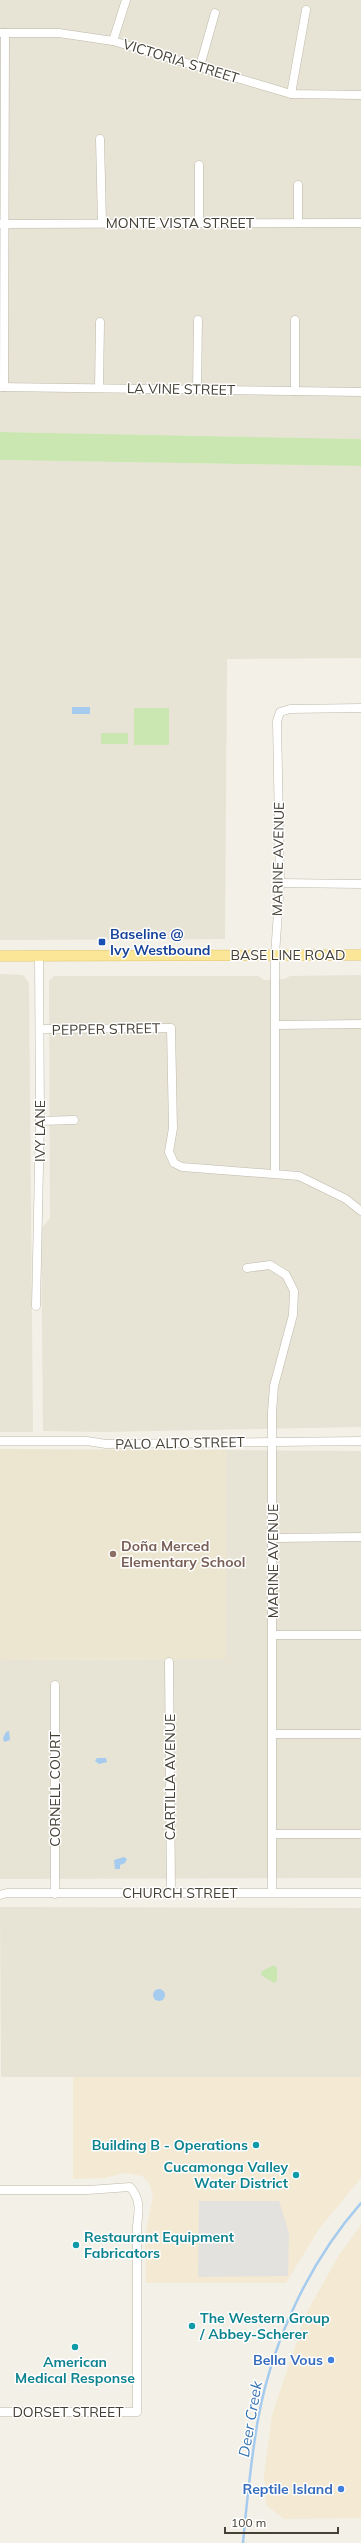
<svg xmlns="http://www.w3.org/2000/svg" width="361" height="2543" font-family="Mulish,sans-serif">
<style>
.residential{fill:#e7e3d5}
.commercial{fill:#f4e9d3}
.education{fill:#ece6d1}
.green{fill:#cae6b1}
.parking{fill:#e4e2df}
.water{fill:#a5cbee}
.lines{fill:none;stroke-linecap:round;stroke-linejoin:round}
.stream{stroke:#a5cbee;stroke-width:2.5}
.minor-casing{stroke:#beb9aa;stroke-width:9}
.major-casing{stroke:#e0c568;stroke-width:11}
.minor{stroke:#fff;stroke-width:8}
.major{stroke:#fbe698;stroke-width:10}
.transit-dot{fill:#1a4fb4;stroke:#fff;stroke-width:1.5}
.education-dot{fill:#8d6e63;stroke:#fff;stroke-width:1.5}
.culture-dot{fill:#0f9aa8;stroke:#fff;stroke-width:1.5}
.shop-dot{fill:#3f7fe0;stroke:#fff;stroke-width:1.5}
.labels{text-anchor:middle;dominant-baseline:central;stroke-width:3;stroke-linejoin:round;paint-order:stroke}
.street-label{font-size:14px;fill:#464136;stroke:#fff}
.transit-label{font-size:14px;font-weight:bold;fill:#164399;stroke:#fff;text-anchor:start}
.education-label{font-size:14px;font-weight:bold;fill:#785e54;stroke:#fff;text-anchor:start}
.culture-label{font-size:14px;font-weight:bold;fill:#0d838f;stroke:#fff;text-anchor:end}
.shop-label{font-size:14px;font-weight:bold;fill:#366cbe;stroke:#fff;text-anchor:end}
.water-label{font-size:15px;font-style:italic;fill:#3271af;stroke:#fff}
</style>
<rect width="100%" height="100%" fill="#f3f0e7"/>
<g class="residential">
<path d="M0 0H361V439L0 432Z"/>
<path d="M0 460 361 466V658L227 659 225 939 0 940Z"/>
<path d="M0 974 23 975 29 983 33 1432H0Z"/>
<path d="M361 975V1427L102 1432 43 1431 41 1229 50 1218 49 981 54 976H258L264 980 285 979 290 976Z"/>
<path d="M226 1450 361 1451V1878L0 1879V1660L226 1659Z"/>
<path d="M0 1907 361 1908V2077H1Z"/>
</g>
<g class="commercial">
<path d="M73 2077H361V2178L319 2229 286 2283H146L145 2236 153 2196 149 2183 142 2176 125 2173 105 2178 73 2179Z"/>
<path d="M361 2225V2518L284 2519 266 2505 264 2475 272 2415 306 2314 339 2255Z"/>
</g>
<path class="education" d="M0 1449 226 1450V1659L0 1660Z"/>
<g class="green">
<path d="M0 432 361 439V466L0 460Z"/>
<rect x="134" y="708" width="35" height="37"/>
<rect x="101" y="733" width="27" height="11"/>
<path d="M274 1965 277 1968V1981L274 1983 261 1975 262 1971Z"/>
</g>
<path class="parking" d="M199 2201H279L289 2233 288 2276 198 2277Z"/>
<g class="water">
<rect x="72" y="707" width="18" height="7"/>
<path d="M9 1731 10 1740 4 1742 3 1738 6 1732Z"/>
<path d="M97 1758H106L107 1762 99 1764 95 1761Z"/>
<path d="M124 1857 127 1859 125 1863 120 1865V1869H115L114 1860Z"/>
<circle cx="159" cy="1995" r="6"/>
</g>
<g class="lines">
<path class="stream" d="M243 2543C247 2500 251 2456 259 2414 274 2338 310 2261 361 2203"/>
<defs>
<g id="minor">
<path d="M0 33H59L113 41 291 94 361 95"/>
<path d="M113 41 126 0"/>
<path d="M200 66 215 13"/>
<path d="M291 94 306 10"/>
<path d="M100 139 102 223"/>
<path d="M298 185V223"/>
<path d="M199 222V165"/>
<path d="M0 224 361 223"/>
<path d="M0 387 361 392"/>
<path d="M4 387 5 33"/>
<path d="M99 388 100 322"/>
<path d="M197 389 198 320"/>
<path d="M295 391V320"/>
<path d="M280 883 361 884"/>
<path d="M276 1025 361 1024"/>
<path d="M40 1029 171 1028 173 1128 169 1152 174 1163 182 1167 299 1176 346 1199 361 1211"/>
<path d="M40 1121 74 1120"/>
<path d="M275 1173V955L280 883 277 721 280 712 290 709 361 708"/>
<path d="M247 1268 270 1265 286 1275 294 1291 293 1315 274 1386 272 1412V1892"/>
<path d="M36 1306 40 1121 39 956"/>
<path d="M0 1441H87L106 1444 361 1441"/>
<path d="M274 1538 361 1537"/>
<path d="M273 1635H361"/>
<path d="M169 1662 171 1892"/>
<path d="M55 1685V1894"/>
<path d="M274 1734H361"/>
<path d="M273 1834H361"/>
<path d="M0 1895 7 1893H361"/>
<path d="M0 2190H88L130 2187C141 2199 139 2211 137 2226V2412H0"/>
</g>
<path id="major" d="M0 956 361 955"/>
</defs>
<use href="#minor" class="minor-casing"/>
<use href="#major" class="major-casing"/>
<use href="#minor" class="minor"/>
<use href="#major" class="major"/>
</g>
<rect class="transit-dot" x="98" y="938" width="8" height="8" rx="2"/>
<circle class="education-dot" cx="113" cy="1554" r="4"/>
<g class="culture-dot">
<circle cx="256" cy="2145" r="4"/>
<circle cx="296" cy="2175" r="4"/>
<circle cx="76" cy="2245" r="4"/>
<circle cx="192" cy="2326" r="4"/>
<circle cx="75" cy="2347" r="4"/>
</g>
<g class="shop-dot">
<circle cx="331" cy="2360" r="4"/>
<circle cx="341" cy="2489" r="4"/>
</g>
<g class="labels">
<g class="street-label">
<text transform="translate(181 61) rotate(17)">VICTORIA STREET</text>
<text x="180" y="223">MONTE VISTA STREET</text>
<text transform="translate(181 389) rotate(1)">LA VINE STREET</text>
<text transform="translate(278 859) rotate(-89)">MARINE AVENUE</text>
<text x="288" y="955">BASE LINE ROAD</text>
<text transform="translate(106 1029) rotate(-1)">PEPPER STREET</text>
<text transform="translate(40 1131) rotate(-90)">IVY LANE</text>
<text transform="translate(180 1443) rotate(-1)">PALO ALTO STREET</text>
<text transform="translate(273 1561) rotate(-90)">MARINE AVENUE</text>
<text transform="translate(170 1777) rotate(-90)">CARTILLA AVENUE</text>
<text transform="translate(55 1789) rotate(-90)">CORNELL COURT</text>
<text x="180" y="1893">CHURCH STREET</text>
<text x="68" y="2412">DORSET STREET</text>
</g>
<g class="transit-label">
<text x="110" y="934">Baseline @<tspan x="110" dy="16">Ivy Westbound</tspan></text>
</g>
<g class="education-label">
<text x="121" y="1546">Doña Merced<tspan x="121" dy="16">Elementary School</tspan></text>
</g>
<g class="culture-label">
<text x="248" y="2145">Building B - Operations</text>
<text x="288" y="2167">Cucamonga Valley<tspan x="288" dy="16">Water District</tspan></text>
<text x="84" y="2237" text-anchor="start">Restaurant Equipment<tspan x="84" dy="16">Fabricators</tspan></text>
<text x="200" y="2318" text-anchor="start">The Western Group<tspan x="200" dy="16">/ Abbey-Scherer</tspan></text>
<text x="75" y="2362" text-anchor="middle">American<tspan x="75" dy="16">Medical Response</tspan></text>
</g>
<g class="shop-label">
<text x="323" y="2360">Bella Vous</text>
<text x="333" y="2489">Reptile Island</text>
</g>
<g class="water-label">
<text transform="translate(250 2419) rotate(-80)">Deer Creek</text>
</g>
</g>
<path d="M225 2527v6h113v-6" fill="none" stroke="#464136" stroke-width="2"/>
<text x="231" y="2527" font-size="12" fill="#464136" stroke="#ffffff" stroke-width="3" paint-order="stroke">100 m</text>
</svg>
